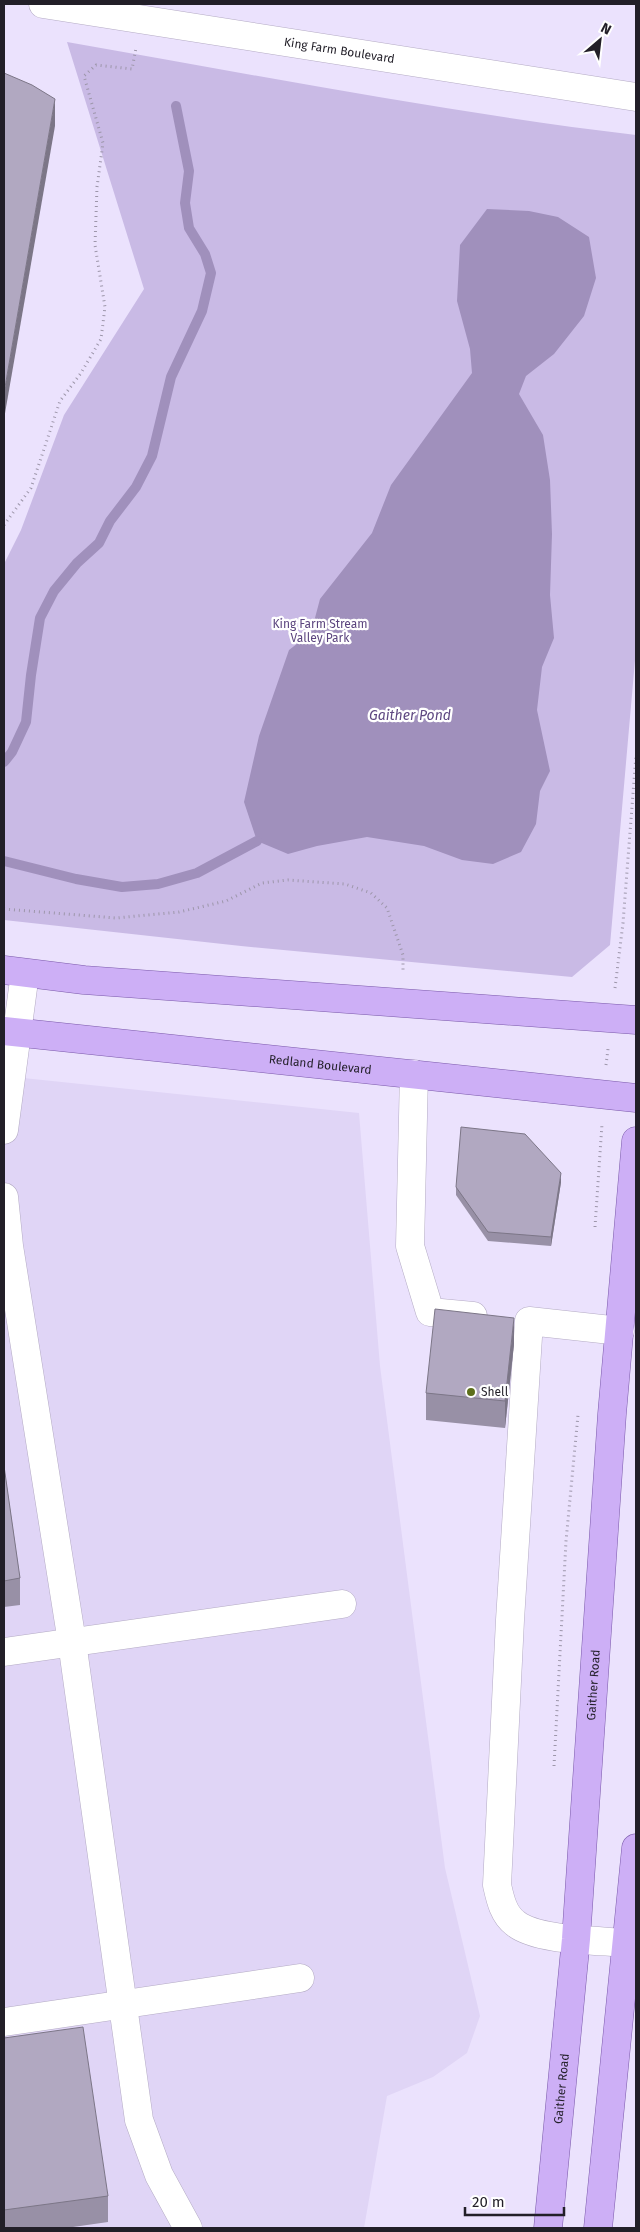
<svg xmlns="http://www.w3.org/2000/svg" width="640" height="2232" font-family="'Fira Sans',sans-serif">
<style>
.built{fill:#e0d5f6}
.park{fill:#c9bae5}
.water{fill:#a090bc}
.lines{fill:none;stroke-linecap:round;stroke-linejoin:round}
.stream{stroke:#a090bc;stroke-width:10}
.minor-casing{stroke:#b4abc4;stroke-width:29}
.major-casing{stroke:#7b5aaa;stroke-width:29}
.path{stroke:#9d96aa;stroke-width:3;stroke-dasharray:1 4;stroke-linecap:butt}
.minor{stroke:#fff;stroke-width:28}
.major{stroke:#cdaff6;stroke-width:28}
.wall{fill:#9890a6}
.shaded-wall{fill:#7c7687}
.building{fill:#b1a8c1;stroke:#7c7687}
.poi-dot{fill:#5c6e1b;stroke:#fff;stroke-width:2}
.labels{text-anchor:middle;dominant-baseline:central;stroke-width:4.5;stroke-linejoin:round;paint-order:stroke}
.street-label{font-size:12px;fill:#221f28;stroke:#fff}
.park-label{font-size:12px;fill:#5c457f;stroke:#fff}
.poi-label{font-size:12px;fill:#221f28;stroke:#fff;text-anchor:start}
.water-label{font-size:14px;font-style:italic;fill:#5f4882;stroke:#fff}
</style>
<rect width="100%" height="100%" fill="#ebe2fd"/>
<path class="built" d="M4 1076 359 1113 380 1366 445 1868 480 2016 467 2053 433 2077 387 2096 364 2228H4Z"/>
<path class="park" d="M67 42C256 75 445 112 636 135V649L610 945 572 977 241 946 4 920V564L21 530 64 415 144 289Z"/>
<path class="water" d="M487 209 529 211 558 217 589 237 596 278 584 316 554 354 526 376 519 394 543 435 550 480 552 534 550 595 554 638 542 667 537 710 550 771 540 791 536 824 521 852 493 864 462 860 424 846 367 837 317 846 288 854 257 841 244 802 259 736 289 650 311 633 320 599 372 533 391 485 472 373 470 349 457 301 460 245Z"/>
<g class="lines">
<g class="stream">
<path d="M4 762 12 752 26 722 31 675 40 618 54 591 77 563 99 543 110 521 136 487 152 456 171 377 202 311 211 273 205 254 189 228 185 203 189 171 176 106"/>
<path d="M4 861 76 879 122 887 158 884 197 873 257 841"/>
</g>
<defs>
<g id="minor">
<path id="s1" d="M43 4 636 97"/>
<path d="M414 1074 410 1246 430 1312 473 1316"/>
<path d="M4 1130 25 973"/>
<path d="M4 1197 9 1246 72 1642 139 2120 159 2175 188 2228"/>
<path d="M620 1331 529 1321 510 1620 497 1885C500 1898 503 1914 515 1923 538 1942 605 1940 636 1944"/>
<path d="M4 1652 342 1604"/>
<path d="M4 2022 300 1978"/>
</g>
<g id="major">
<path d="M4 970 84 980 636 1020"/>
<path id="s2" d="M4 1031 636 1098"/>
<path id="s3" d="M548 2228 576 1939 612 1414 636 1141"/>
<path d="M598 2228 636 1848"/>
</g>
</defs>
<use href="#minor" class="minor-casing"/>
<use href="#major" class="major-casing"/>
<g class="path">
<path d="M4 525 31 488 60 401 81 373 101 339 105 307 95 245 97 187 103 143 84 76 96 65 132 69 136 48"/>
<path d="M4 909 116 918 179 912 226 901 262 883 288 880 345 884 371 893 387 908 403 955V970H405"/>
<path d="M615 988 623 923 636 755"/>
<path d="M606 1065 608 1049"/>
<path d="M595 1227 602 1124"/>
<path d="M554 1766 566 1541 578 1415"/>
</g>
<use href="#minor" class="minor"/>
<use href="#major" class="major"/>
</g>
<g class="wall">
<path d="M561 1182 551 1246 488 1241 456 1195V1187Z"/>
<path d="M514 1344 505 1428 426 1420V1393Z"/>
<path d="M4 1466 20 1578V1605L4 1607Z"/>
<path d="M4 2038 108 2196V2222L66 2228H4Z"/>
</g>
<g class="shaded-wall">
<path d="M55 99V126L4 419V393Z"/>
<path d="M561 1173V1182L551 1246V1237Z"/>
<path d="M514 1318V1344L505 1428V1401Z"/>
</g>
<g class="building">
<path d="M4 73 32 85 55 99 4 393Z"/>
<path d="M461 1127 525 1134 561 1173 551 1237 488 1232 456 1187Z"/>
<path d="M435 1309 514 1318 505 1401 426 1393Z"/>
<path d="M4 1466 20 1578 4 1581Z"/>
<path d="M83 2027 108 2196 4 2210V2038Z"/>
</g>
<circle class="poi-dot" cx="471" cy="1392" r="5"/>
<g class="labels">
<g class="street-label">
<text stroke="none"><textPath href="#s1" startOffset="300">King Farm Boulevard</textPath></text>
<text stroke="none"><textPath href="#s2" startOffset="318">Redland Boulevard</textPath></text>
<text stroke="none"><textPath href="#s3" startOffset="545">Gaither Road</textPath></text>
<text stroke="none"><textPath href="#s3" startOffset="140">Gaither Road</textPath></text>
</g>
<g class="park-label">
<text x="320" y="624">King Farm Stream<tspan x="320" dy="14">Valley Park</tspan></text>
</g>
<g class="poi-label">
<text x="481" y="1392">Shell</text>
</g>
<g class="water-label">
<text x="410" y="715">Gaither Pond</text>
</g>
</g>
<rect width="640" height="2232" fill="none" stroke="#221f28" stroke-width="10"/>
<g transform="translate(600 40) rotate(28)" stroke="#ffffff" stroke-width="4" paint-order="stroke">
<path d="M0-4L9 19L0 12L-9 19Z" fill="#221f28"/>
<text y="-8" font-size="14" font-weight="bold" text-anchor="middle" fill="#221f28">N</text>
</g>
<path d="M465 2207v8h99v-8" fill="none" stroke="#221f28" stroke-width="2.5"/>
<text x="472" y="2207" font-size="15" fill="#221f28" stroke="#ffffff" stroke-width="4" paint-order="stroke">20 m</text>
</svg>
